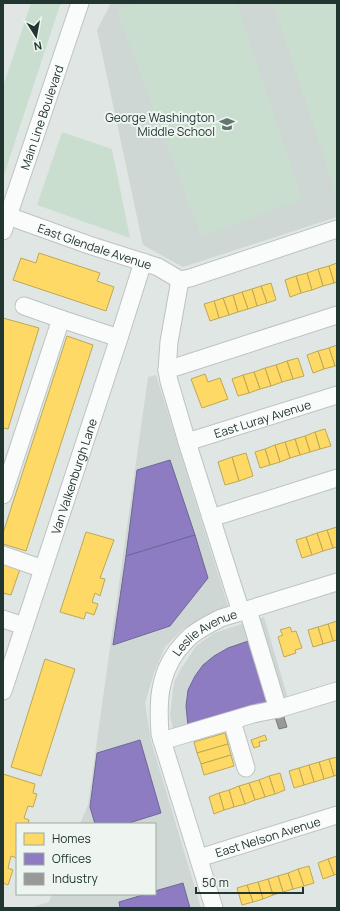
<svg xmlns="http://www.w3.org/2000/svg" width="340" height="911" font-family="Manrope,sans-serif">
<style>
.built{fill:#ced7d3}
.green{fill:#cadecf}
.homes{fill:#ffd966;stroke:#bca856}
.offices{fill:#8e7cc3;stroke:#6d6797}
.industry{fill:#999;stroke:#757b7a}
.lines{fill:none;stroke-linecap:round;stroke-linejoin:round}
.minor-casing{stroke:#bdc3c0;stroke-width:19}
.minor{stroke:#fafbfb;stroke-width:17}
.labels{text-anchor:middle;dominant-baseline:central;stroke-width:4;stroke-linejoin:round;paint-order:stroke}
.street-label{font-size:12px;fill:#213630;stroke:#eef5f1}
.poi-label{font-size:12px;fill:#213630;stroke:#eef5f1;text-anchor:end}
</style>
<rect width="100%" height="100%" fill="#e0e6e3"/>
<g class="built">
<path d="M111 3H337V217L183 267 143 245 97 30Z"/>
<path d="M156 375 228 606 183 629 165 647 154 673 145 703 151 741 201 908H29L49 902 52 894H155V824H80L88 805 148 377Z"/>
<path d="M264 617 289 702 174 733 170 715 174 682 181 669 196 646 214 633Z"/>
</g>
<g class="green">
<path d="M31 3H64L60 5 3 178V87Z"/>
<path d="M138 3H236L302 199 201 236 117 11Z"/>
<path d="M273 3H337V190H335Z"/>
<path d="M62 132 112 149 130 238 37 205Z"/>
</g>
<g class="homes">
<path d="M39 253 100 273 97 281 114 287 106 311 13 280 21 258 36 263Z"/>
<path d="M337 263V282L334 283 329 266Z"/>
<path d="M329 266 334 283 323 286 318 269Z"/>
<path d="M318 269 323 286 312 290 307 273Z"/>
<path d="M307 273 312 290 301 293 296 276Z"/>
<path d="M296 276 301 293 290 297 285 280Z"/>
<path d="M271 283 276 300 267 303 261 286Z"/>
<path d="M261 286 267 303 257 306 252 289Z"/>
<path d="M252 289 257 306 248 309 242 292Z"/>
<path d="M242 292 248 309 238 312 233 295Z"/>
<path d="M233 295 238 312 229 315 223 298Z"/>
<path d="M223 298 229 315 219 318 214 301Z"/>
<path d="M214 301 219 318 210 321 204 304Z"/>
<path d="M3 318 39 328 8 429 3 428Z"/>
<path d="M67 336 93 345 26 551 3 544V533Z"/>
<path d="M337 345V365L335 366 329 348Z"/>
<path d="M329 348 335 366 324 369 318 351Z"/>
<path d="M318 351 324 369 313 373 307 355Z"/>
<path d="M298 358 304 376 293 379 287 361Z"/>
<path d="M287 361 293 379 282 382 276 365Z"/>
<path d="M276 365 282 382 271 386 265 368Z"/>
<path d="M265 368 271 386 260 389 254 372Z"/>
<path d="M254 372 260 389 249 393 243 375Z"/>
<path d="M205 374 208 382 220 378 228 399 202 408 191 379Z"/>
<path d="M243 375 249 393 238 396 232 379Z"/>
<path d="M325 429 331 446 320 449 315 432Z"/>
<path d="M315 432 320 449 310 452 305 436Z"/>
<path d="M305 436 310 452 300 455 295 439Z"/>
<path d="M295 439 300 455 290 458 285 442Z"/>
<path d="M285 442 290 458 280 462 275 445Z"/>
<path d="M275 445 280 462 270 465 265 449Z"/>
<path d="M265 449 270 465 260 468 255 452Z"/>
<path d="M246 453 253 476 239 481 232 457Z"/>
<path d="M232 457 239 481 225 485 218 462Z"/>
<path d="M337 527V547L333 548 327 530Z"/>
<path d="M327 530 333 548 323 551 317 533Z"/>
<path d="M86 532 114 540 100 578 105 579 100 596 95 593 92 602 98 604 94 615 86 612 84 619 60 612Z"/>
<path d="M317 533 323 551 312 555 306 537Z"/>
<path d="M306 537 312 555 302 558 296 540Z"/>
<path d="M3 564 20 569 11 595 3 593Z"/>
<path d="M337 621V640L333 641 328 624Z"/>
<path d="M328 624 333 641 323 644 318 627Z"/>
<path d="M290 627 292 632 296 631 302 648 295 650 296 653 284 657 278 637 283 635 280 630Z"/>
<path d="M318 627 323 644 313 647 308 630Z"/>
<path d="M45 659 75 669 41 776 11 767Z"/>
<path d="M225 733 228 744 197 753 194 742Z"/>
<path d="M265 735 267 740 259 742 260 746 254 748 251 740Z"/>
<path d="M228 744 231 755 201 764 197 753Z"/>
<path d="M231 755 234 766 204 775 201 764Z"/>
<path d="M337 757V775L334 776 329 759Z"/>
<path d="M329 759 334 776 324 779 319 762Z"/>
<path d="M319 762 324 779 314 782 309 765Z"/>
<path d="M309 765 314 782 304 785 299 768Z"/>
<path d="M299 768 304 785 294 788 289 771Z"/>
<path d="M280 773 285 790 275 794 269 776Z"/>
<path d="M3 774 35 784 33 793 37 794 33 807 28 806 24 818 29 820 28 824H17V839L16 842H17V858L11 856 8 868 13 870 8 885 3 883Z"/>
<path d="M269 776 275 794 265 797 259 780Z"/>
<path d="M259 780 265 797 255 800 249 783Z"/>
<path d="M249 783 255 800 245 804 239 786Z"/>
<path d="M239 786 245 804 234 807 229 790Z"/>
<path d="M229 790 234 807 224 810 219 793Z"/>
<path d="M219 793 224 810 214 814 209 797Z"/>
<path d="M337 856V874L334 875 328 859Z"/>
<path d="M328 859 334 875 323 879 318 863Z"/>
<path d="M309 866 314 883 304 886 298 869Z"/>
<path d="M298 869 304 886 293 889 288 873Z"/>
<path d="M288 873 293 889 283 892 278 876Z"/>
<path d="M278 876 283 892 273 895 268 879Z"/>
<path d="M268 879 273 895 263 899 258 882Z"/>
<path d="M258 882 263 899 253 902 247 885Z"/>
<path d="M247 885 253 902 242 905 237 888Z"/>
</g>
<g class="offices">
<path d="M170 460 195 535 126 556 137 470Z"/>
<path d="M195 535 208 578 170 626 113 645 126 556Z"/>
<path d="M254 639 273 700 188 726 186 706 188 690 195 676 203 665 214 656 228 648Z"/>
<path d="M140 740 161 813 126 824H95L90 807 97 753Z"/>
<path d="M183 883 190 908H120L119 902 146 894H155V891Z"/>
</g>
<path class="industry" d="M283 714 287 727 279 729 275 717Z"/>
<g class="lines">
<defs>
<g id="minor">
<path id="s1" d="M8 216 89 245 158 267 180 280"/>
<path id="s2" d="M3 231 80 3"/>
<path d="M24 306 61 319 119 338"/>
<path d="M167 370 337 315"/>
<path id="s3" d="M187 442 337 395"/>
<path d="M3 495 61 319"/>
<path d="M211 518 337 478"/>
<path d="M3 555 43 569"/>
<path d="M248 610 278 709"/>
<path d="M241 612 187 442 169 381 167 370 169 342 180 280 190 278 337 229"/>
<path d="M3 619 24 626"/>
<path id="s4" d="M3 691 119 338 143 262"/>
<path d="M232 721 246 768"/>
<path d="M162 741 253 714 278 709 337 691"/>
<path id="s5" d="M199 858 337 815"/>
<path id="s6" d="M214 908 160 734C158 704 158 677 177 651 182 645 186 640 192 635 201 628 211 623 221 618L337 582"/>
</g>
</defs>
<use href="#minor" class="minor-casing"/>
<use href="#minor" class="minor"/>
</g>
<defs>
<symbol id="school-bare" viewBox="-9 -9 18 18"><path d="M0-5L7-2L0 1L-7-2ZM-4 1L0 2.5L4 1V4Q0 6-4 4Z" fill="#64746f" stroke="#eef5f1" stroke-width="2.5" paint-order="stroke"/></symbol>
</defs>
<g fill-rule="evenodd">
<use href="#school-bare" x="216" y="113" width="22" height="22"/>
</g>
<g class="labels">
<g class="street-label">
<text stroke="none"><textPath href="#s2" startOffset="120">Main Line Boulevard</textPath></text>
<text stroke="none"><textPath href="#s1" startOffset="92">East Glendale Avenue</textPath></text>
<text stroke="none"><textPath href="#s3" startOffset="79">East Luray Avenue</textPath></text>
<text stroke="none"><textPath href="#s4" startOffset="226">Van Valkenburgh Lane</textPath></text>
<text stroke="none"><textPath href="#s6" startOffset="303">Leslie Avenue</textPath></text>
<text stroke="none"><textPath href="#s5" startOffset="72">East Nelson Avenue</textPath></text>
</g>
<g class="poi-label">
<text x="215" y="117">George Washington<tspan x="215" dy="14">Middle School</tspan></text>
</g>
</g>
<rect width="340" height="911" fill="none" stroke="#213630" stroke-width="8"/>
<rect x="16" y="823" width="140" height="72" fill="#eef5f1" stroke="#9ca9a4"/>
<rect x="24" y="833" width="20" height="12" fill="#ffd966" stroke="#9ca9a4"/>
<text x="52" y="843" font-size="12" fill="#213630">Homes</text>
<rect x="24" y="853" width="20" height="12" fill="#8e7cc3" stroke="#9ca9a4"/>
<text x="52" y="863" font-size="12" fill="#213630">Offices</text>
<rect x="24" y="873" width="20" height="12" fill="#999999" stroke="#9ca9a4"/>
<text x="52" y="883" font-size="12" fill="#213630">Industry</text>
<g transform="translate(36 36) rotate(169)" stroke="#eef5f1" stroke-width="3" paint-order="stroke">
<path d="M0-3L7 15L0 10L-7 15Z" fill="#213630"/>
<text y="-6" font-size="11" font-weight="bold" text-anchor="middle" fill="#213630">N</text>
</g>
<path d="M196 887v6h107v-6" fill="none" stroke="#213630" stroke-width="2"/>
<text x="202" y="887" font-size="12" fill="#213630" stroke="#eef5f1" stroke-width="3" paint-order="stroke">50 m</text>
</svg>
